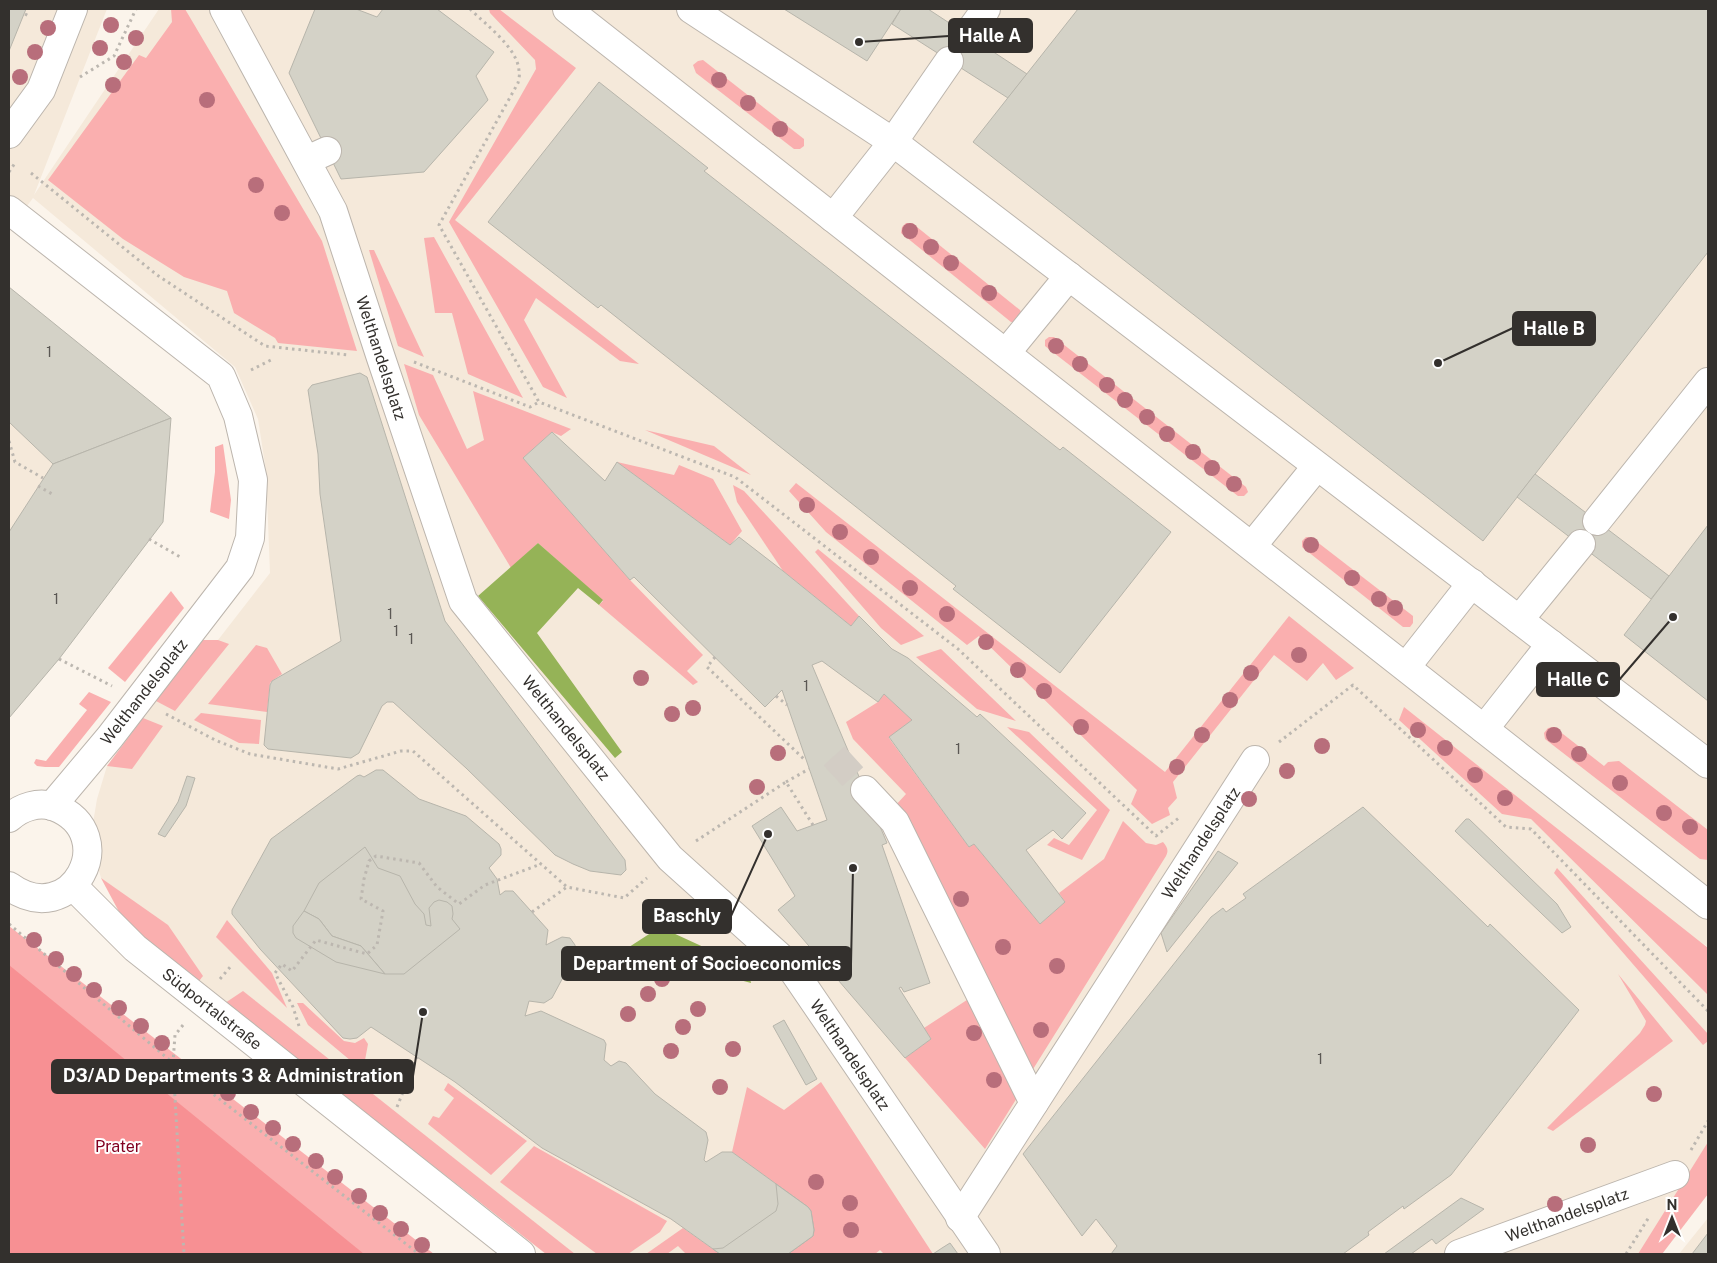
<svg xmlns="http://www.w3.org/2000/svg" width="1717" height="1263" font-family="'Public Sans',sans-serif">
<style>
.built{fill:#f5e9da}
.green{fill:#faafaf}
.forest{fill:#f79093}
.water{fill:#95b357}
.building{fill:#d4d2c7;stroke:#b7b5ab}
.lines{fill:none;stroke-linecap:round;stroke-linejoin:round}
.minor-tunnel{stroke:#d3cdc5;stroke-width:28;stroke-dasharray:28 14;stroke-linecap:butt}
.minor-casing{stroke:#bcb5ad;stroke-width:30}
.path{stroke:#bcb7b0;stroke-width:3;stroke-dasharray:2.5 4;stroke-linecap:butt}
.minor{stroke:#fff;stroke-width:28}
.tree{fill:#b86e7b}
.labels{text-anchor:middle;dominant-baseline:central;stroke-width:4;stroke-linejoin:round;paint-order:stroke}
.number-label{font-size:14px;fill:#5b5854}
.street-label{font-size:16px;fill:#33302d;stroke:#fff}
.park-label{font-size:16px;fill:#820020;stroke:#fff}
.leader{fill:none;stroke:#33302d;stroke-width:2}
.callout-dot{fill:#33302d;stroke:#fff;stroke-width:2}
.callout{fill:#33302d;stroke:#33302d;stroke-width:2}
.callout-label{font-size:18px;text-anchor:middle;font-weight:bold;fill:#fff}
</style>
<rect width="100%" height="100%" fill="#fbf4eb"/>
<g class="built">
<path d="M9 9H107L34 195 159 9H1708V947L1701 942 1708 948V1194L1662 1254H546L225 1003 124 921 101 878 96 860 92 829 97 799 107 766 203 640H218L270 573 266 471 258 419 235 367 33 198 9 230Z"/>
<path d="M9 422 53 464 9 532Z"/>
<path d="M1708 1218V1254H1679Z"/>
</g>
<g class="green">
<path d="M171 9H185L322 241 357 351 278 343 275 338 234 313 227 291 184 277 123 239 48 180 139 55 146 58 172 22Z"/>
<path d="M489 9H499L576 68 455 220 639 364 620 361 536 298 524 320 567 398 543 387 449 222 536 69 535 60 490 13Z"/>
<path d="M703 60 804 139V146L800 149H794L696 73 693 65 698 61Z"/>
<path d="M906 223H912L1020 310 1022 314 1018 322H1011L901 233 902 227Z"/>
<path d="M434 237 523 398 468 374 452 313H435L424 238Z"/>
<path d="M369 250H374L424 357 398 346Z"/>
<path d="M1049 337H1054L1246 487 1248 492 1244 496H1238L1045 346V340Z"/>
<path d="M404 364 433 375 467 449 484 440 473 391 571 429 561 436 552 432 523 458 630 580 703 655 687 671 698 682 693 685 599 605 603 601 538 543 511 568 419 415Z"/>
<path d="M645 430 714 446 751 475Z"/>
<path d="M223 444 231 500 229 519 210 512 215 472V447Z"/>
<path d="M617 462 674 475 679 465 713 479 742 531 730 545Z"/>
<path d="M796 483 1165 772 1289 616 1354 668 1336 680 1323 663 1307 681 1274 655 1173 782 1177 798 1168 808 1170 815 1152 824 1131 804 1137 790 979 636 967 645 826 532 789 491Z"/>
<path d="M733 485 744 491 859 616 851 626 783 571 737 502Z"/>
<path d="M1306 537 1312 538 1413 616V623L1410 627H1403L1302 547V541Z"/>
<path d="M818 549 924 636 901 645 881 628 815 552Z"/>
<path d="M171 591 184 608 125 682 108 668Z"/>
<path d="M203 640H218L229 644 175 711 156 701Z"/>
<path d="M256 645 267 648 282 674 272 681 270 683 267 712 208 704Z"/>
<path d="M941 649 1016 721 977 709 916 657Z"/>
<path d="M89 692 111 702 59 767H45L37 766 34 763 36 759 46 761 87 710 79 704Z"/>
<path d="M884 694 912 720 889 738 969 847 974 844 1040 924 1065 902 1059 893 1104 859 1123 821 1146 843 1156 845 1163 842C1167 847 1169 850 1166 856L1030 1074 895 806 906 794 853 739 846 722 878 702Z"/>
<path d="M1404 707 1708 948V995L1531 819 1502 814 1399 720Z"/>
<path d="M201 713 261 720 259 744 239 743 194 720Z"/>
<path d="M143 718 163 726 132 769 107 766Z"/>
<path d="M1007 727 1029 732 1110 810 1082 860 1047 845 1054 838 1069 845 1097 810Z"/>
<path d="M1554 727 1604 766 1608 762 1619 761 1708 830V860L1700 859 1545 739 1544 733 1548 728Z"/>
<path d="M1557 868 1708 1034V1041L1703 1045 1554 873Z"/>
<path d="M101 878 168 925 203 976 199 981 124 921Z"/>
<path d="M227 920 272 973 287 1008 216 937Z"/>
<path d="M9 926 434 1254H9Z"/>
<path d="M1618 974 1673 1041 1553 1131 1547 1128 1640 1033 1645 1025 1646 1021Z"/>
<path d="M243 991 575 1254H546L225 1003Z"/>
<path d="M973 996 1020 1093 985 1149 905 1058 931 1039 924 1028Z"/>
<path d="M297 1003H303L344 1041 355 1043 364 1038 368 1044 363 1071 308 1025Z"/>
<path d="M821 1082 933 1254H884L880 1250 875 1254H788L813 1236 814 1230 811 1211 808 1207 732 1152 747 1087 784 1110Z"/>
<path d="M448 1083 527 1141 491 1175 428 1124 433 1116 439 1118 454 1098 444 1090Z"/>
<path d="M1708 1142V1194L1662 1254H1638Z"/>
<path d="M534 1146 667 1221 660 1232 628 1254H597L500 1182Z"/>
<path d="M683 1228 720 1254H686L678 1246 667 1254H646Z"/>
</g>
<path class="forest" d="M9 965 364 1254H9Z"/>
<g class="water">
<path d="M538 543 603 600 599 605 578 588 537 633 622 752 615 758 478 596Z"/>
<path d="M660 927 747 967 751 983 626 949Z"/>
</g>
<g class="building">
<path d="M9 9H26L9 51Z"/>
<path d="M315 9H356L377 17 383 9H437L494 52 476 76 488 100 424 172 341 179 289 73Z"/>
<path d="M784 9H901L867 61Z"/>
<path d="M901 9H928L1027 74 1008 98 892 24Z"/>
<path d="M1078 9H1708V252L1483 541 973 142Z"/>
<path d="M599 82 708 168 704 171 1060 450 1063 447 1171 532 1060 673 953 589 956 586 601 305 598 308 488 222Z"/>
<path d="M9 287 171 418 53 464 9 422Z"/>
<path d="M360 373 367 377 445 621 625 860 626 870 621 875 590 871 573 864 555 855 466 768 393 702H387L382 706 359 753 351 758 268 749 264 745 270 685 272 681 341 641 320 494 318 454 308 390 312 385Z"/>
<path d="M171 418 163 522 59 659 9 718V532L53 464Z"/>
<path d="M552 432 605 481 617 462 730 545 739 537 783 571 851 626 859 616 892 649 908 658 977 717 980 714 1086 813 1062 839 1053 830 1026 850 1065 902 1040 924 974 844 969 847 889 737 912 720 884 694 878 702 822 661 812 665 887 843 882 845 930 983 904 992 901 987 899 988 931 1039 905 1058 778 910 795 896 752 826 781 807 797 831 827 820 782 690 765 707 634 577 630 580 523 458Z"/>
<path d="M1535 474 1669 576 1651 599 1517 497Z"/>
<path d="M1708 525V701L1624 635Z"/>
<path d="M376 770H383L419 799 466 816 499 844 501 849V855L489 868 497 879 500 895 505 891H513L548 930 546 945 562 937 570 938 575 945 576 953 552 998 544 1003 529 1001 525 1016 541 1011 604 1040 606 1044 604 1060 611 1066 619 1061 626 1063 655 1094 706 1132 708 1140 704 1160 706 1162 722 1152H732L808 1207 811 1211 814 1230 813 1236 788 1254H720L671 1219 542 1148 455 1082 371 1027 357 1038 350 1039 343 1038 260 949 232 914V910L271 839 357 776 360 775 364 777Z"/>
<path d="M187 776 195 778 186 806 165 837 158 834 178 802Z"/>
<path d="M1363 807 1488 927 1490 924 1579 1010 1451 1175 1404 1209 1403 1206 1372 1229 1368 1232 1369 1235 1343 1254H1111L1117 1246 1096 1219 1082 1236 1023 1154 1211 917 1223 908 1226 912 1246 898 1243 894Z"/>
<path d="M1466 819H1469L1557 904 1571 927 1562 933 1455 831Z"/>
<path d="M365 847 378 868 400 876 415 904 424 914 426 925 431 926 429 908 434 902 439 900 447 902 452 906 453 914 452 919 460 929 404 974H385L361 946 332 936 319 919 304 911 319 883Z"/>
<path d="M1218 851 1238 863 1167 952 1161 933Z"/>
<path d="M304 911 319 919 332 936 361 946 385 974 336 962 296 938 293 933V926Z"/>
<path d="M784 1020 817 1079 806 1085 773 1026Z"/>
<path d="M776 1184 808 1207 811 1211 814 1230 813 1236 788 1254H720L713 1249 723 1248 776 1211 778 1204Z"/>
<path d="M1461 1198 1484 1209 1436 1244 1432 1239 1411 1254H1384Z"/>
<path d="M1708 1233V1254H1692Z"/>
<path d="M950 1243 958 1254H933L942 1248Z"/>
</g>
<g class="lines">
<path class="minor-tunnel" d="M834 756 865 790"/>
<defs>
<g id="minor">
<path d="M224 9 333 211 381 358 463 601 670 858 790 966 986 1254"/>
<path d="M567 9 1708 905"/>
<path d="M691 9 893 142 1708 764"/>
<path d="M968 34 986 9"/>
<path d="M9 134 41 90 73 9"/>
<path d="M307 160 327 151"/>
<path d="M9 210 221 376 238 416 253 480 250 538 240 568 110 737 52 806"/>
<path d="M833 218 893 142 949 61"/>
<path d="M1006 353 1069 276"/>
<path d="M1597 521 1708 382"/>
<path d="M1252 546 1317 466"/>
<path d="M1519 620 1581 544"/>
<path d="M1406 667 1472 583"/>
<path d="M1484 729 1551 644"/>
<path d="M865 790 895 822 1034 1103"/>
<path d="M9 818C21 807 39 801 55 807 123 834 72 932 9 886"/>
<path d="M73 886 135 948 521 1254"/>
<path d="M960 1218 1255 760"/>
<path d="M1459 1254 1675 1175"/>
</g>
</defs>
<use href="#minor" class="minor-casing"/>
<g class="path">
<path d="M470 9C485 24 518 48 519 71 520 74 519 79 518 83L439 225 539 402 735 477 958 649 1156 836 1180 817"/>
<path d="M25 14 29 16"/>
<path d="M80 77 114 56 136 9"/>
<path d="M9 172 15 163"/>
<path d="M31 173 157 275 265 346 349 355"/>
<path d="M414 362 530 407 539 402"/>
<path d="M251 370 271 360"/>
<path d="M9 441 15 462 43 478"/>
<path d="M38 486 54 495"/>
<path d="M149 539 182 558"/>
<path d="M715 657 707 667 806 761"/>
<path d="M59 659 112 686"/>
<path d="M776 696 787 705"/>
<path d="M166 714 215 740 250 754 338 769 401 751H413L567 887 624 898 647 878"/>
<path d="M1279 742 1353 685 1506 827 1531 829 1708 1011"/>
<path d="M786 782 809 769"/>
<path d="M696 841 786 782 813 825"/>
<path d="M532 912 567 887"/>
<path d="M9 924 173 1063 419 1254"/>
<path d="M220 979 231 966"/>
<path d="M183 1025 175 1035 173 1063 184 1254"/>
<path d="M299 1026 293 1007 275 973 282 964 292 971 316 940 367 954 377 945 383 911 361 899 364 879 369 861 376 856 419 863 437 887 459 904 485 885 541 864"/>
<path d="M397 1107 417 1057"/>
<path d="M1691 1150 1708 1121"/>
<path d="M1626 1254 1649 1217"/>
</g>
<use href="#minor" class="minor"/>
</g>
<g class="tree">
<circle cx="111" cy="25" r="8"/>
<circle cx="48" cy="28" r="8"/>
<circle cx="136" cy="38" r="8"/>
<circle cx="100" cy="48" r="8"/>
<circle cx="35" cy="52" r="8"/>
<circle cx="124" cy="62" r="8"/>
<circle cx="20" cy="77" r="8"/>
<circle cx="719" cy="80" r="8"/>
<circle cx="113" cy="85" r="8"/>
<circle cx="207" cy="100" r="8"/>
<circle cx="748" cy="103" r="8"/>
<circle cx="780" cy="129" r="8"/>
<circle cx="256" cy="185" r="8"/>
<circle cx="282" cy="213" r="8"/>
<circle cx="910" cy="231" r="8"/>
<circle cx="931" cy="247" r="8"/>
<circle cx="951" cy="263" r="8"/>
<circle cx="989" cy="293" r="8"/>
<circle cx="1056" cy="346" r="8"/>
<circle cx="1080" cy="364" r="8"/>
<circle cx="1107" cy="385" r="8"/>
<circle cx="1125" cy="400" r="8"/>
<circle cx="1147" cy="417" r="8"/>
<circle cx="1167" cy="434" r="8"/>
<circle cx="1193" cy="452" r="8"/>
<circle cx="1212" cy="468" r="8"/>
<circle cx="1234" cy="484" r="8"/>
<circle cx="807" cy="505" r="8"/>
<circle cx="840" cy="532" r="8"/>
<circle cx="1311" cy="545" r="8"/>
<circle cx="871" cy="557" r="8"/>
<circle cx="1352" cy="578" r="8"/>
<circle cx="910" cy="588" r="8"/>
<circle cx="1379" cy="599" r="8"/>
<circle cx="1395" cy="608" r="8"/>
<circle cx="947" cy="614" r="8"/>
<circle cx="986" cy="642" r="8"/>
<circle cx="1299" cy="655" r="8"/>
<circle cx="1018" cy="670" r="8"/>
<circle cx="1251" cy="673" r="8"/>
<circle cx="641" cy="678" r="8"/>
<circle cx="1044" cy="691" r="8"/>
<circle cx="1230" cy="700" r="8"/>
<circle cx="693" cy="708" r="8"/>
<circle cx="672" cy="714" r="8"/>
<circle cx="1081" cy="727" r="8"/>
<circle cx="1418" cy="730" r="8"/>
<circle cx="1202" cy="735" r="8"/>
<circle cx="1554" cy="735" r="8"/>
<circle cx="1322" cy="746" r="8"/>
<circle cx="1445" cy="748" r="8"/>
<circle cx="778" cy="753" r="8"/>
<circle cx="1579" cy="754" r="8"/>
<circle cx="1177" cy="767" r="8"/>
<circle cx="1287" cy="771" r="8"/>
<circle cx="1475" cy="775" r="8"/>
<circle cx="1620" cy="783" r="8"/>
<circle cx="757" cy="787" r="8"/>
<circle cx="1505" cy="798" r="8"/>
<circle cx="1249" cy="799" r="8"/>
<circle cx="1664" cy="813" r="8"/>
<circle cx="1690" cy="827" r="8"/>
<circle cx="961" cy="899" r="8"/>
<circle cx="34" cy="940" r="8"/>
<circle cx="1003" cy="947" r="8"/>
<circle cx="56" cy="959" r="8"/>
<circle cx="1057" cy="966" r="8"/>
<circle cx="74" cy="974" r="8"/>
<circle cx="662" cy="979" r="8"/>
<circle cx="94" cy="990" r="8"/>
<circle cx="648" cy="994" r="8"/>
<circle cx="119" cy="1008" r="8"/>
<circle cx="698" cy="1009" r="8"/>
<circle cx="628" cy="1014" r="8"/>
<circle cx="141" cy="1026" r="8"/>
<circle cx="683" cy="1027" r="8"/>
<circle cx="1041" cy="1030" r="8"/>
<circle cx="974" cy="1033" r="8"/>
<circle cx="162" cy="1043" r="8"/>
<circle cx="733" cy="1049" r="8"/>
<circle cx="671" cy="1051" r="8"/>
<circle cx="994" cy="1080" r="8"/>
<circle cx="720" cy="1087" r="8"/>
<circle cx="228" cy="1093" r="8"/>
<circle cx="1654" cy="1094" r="8"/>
<circle cx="251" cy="1112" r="8"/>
<circle cx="273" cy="1128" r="8"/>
<circle cx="293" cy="1144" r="8"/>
<circle cx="1588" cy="1145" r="8"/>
<circle cx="316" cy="1161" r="8"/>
<circle cx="335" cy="1177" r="8"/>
<circle cx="816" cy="1182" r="8"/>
<circle cx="359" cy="1196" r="8"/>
<circle cx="850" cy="1203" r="8"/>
<circle cx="1555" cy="1204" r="8"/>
<circle cx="380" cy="1213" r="8"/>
<circle cx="401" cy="1229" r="8"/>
<circle cx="851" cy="1230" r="8"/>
<circle cx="422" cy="1245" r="8"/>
</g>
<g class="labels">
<g class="number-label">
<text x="49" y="352">1</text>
<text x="56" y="599">1</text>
<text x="390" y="614">1</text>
<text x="396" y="631">1</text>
<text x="411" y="639">1</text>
<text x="806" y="686">1</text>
<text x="958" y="749">1</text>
<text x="1320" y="1059">1</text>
</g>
<g class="street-label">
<text transform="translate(381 358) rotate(72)">Welthandelsplatz</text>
<text transform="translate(144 692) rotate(-52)">Welthandelsplatz</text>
<text transform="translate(566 728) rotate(51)">Welthandelsplatz</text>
<text transform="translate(1201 843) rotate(-57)">Welthandelsplatz</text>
<text transform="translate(212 1009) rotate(38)">Südportalstraße</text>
<text transform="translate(850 1055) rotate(56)">Welthandelsplatz</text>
<text transform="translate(1567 1215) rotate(-20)">Welthandelsplatz</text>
</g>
<g class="park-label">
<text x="118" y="1146">Prater</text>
</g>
</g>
<path class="leader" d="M859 42L949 36M1438 363L1513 328M1673 617L1619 680M768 834L731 916M853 868L851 964M423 1012L413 1076"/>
<g class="callout-dot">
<circle cx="859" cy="42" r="5"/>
<circle cx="1438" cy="363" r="5"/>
<circle cx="1673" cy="617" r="5"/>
<circle cx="768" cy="834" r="5"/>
<circle cx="853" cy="868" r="5"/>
<circle cx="423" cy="1012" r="5"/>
</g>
<g class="callout">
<rect x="949" y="19" width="83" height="33" rx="5"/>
<rect x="1513" y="312" width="82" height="33" rx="5"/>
<rect x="1537" y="663" width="82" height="33" rx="5"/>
<rect x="643" y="900" width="88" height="33" rx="5"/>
<rect x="562" y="947" width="289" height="33" rx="5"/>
<rect x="52" y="1060" width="361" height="33" rx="5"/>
</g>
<g class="callout-label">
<text x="990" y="42">Halle A</text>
<text x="1554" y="335">Halle B</text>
<text x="1578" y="686">Halle C</text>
<text x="687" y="922">Baschly</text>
<text x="707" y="970">Department of Socioeconomics</text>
<text x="233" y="1082">D3/AD Departments 3 &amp; Administration</text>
</g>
<rect width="1717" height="1263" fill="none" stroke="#33302d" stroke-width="20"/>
<g transform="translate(1672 1218)" stroke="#ffffff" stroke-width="4" paint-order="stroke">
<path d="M0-4L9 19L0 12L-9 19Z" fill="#33302d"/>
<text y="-8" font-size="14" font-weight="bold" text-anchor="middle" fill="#33302d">N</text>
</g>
</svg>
